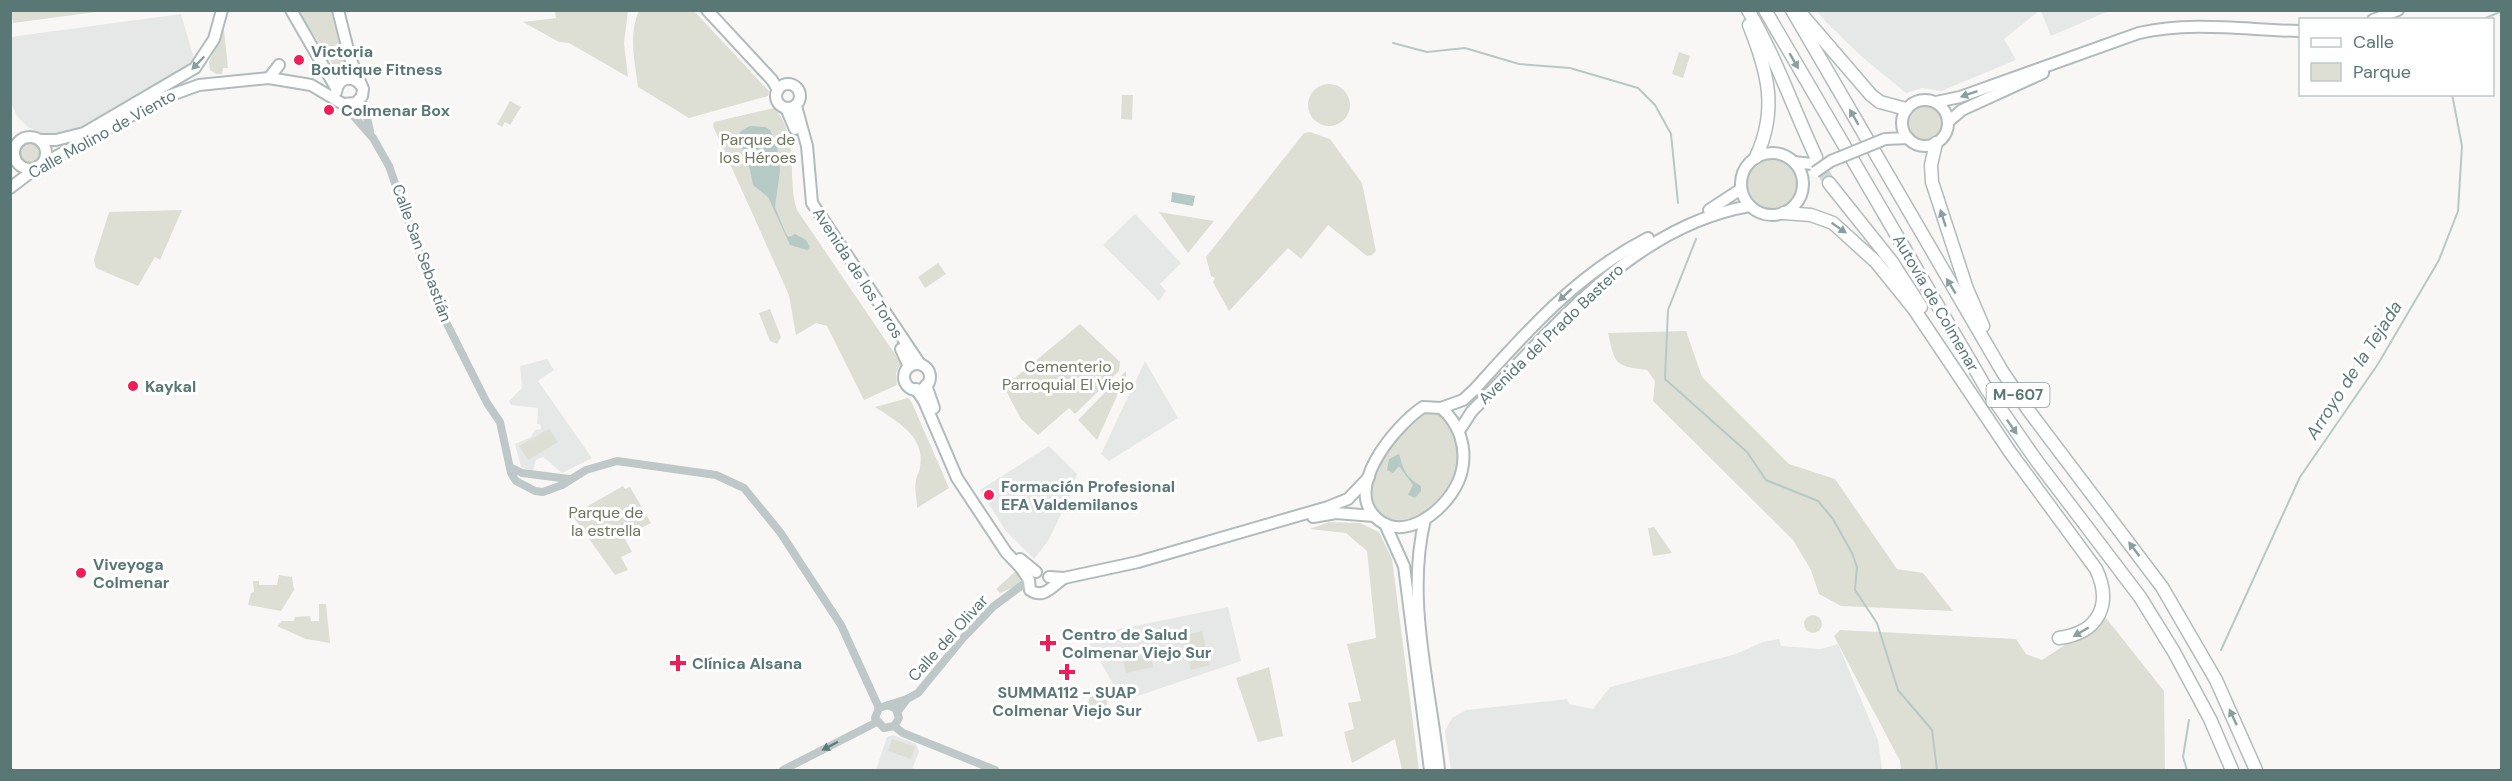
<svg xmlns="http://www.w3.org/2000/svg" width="2512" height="781" font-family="'DM Sans',sans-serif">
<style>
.built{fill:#e6e8e7}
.green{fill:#ddded4}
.water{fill:#b6cac5}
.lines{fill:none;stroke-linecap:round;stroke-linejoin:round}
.stream{stroke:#b6cac5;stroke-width:2}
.highway-tunnel{stroke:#d1d7d6;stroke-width:12;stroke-dasharray:12 6;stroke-linecap:butt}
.major-casing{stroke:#b0bbbb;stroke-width:14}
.highway-casing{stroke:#b2bbbb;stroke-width:15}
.minor{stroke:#bec8c8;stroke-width:8}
.major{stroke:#fff;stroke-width:10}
.highway{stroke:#fff;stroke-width:12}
.major-bridge-casing{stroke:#b0bbbb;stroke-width:14;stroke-linecap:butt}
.major-bridge{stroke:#fff;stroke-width:10}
.oneway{fill:#8aa09e}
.oneway2{fill:#5d7b79}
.poi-dot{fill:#f21d57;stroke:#fff;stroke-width:2}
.labels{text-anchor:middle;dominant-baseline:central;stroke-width:6;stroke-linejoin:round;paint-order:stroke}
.shield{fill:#fff;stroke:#8aa09e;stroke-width:1.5}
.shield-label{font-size:15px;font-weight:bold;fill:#587775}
.poi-label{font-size:16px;font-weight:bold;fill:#587775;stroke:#fff;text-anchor:start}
.street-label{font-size:16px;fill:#587775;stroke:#fff}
.park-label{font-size:16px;fill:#6e755d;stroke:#fff}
.water-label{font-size:18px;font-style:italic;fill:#5c7d76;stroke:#fff}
</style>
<rect width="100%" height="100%" fill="#f9f7f6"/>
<g class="built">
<path d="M1817 11 2039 10V11L2004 39 2016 60 1941 91 1922 88 1906 93 1861 56 1825 21Z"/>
<path d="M2109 11 2051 36 2041 11 2109 10Z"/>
<path d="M181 14 195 62 76 132 47 136 28 127 17 116 11 103 10 37Z"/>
<path d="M1135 214 1181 263 1160 284 1166 291 1159 301 1103 245Z"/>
<path d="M547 359 554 370 538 381 592 458 562 473 543 457 536 460 533 471 521 467 515 444 531 437 535 430 541 429V425L537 424 538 408 511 405 509 401 522 388 520 366Z"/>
<path d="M1145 361 1178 418 1109 461 1101 454Z"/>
<path d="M1049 446 1077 474 1070 496 1048 541 1034 559 1006 531 980 490Z"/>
<path d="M1228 607 1241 661 1129 699 1121 697 1085 636Z"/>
<path d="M1779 639 1781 646 1821 649 1838 644 1878 740 1882 770H1451L1445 731 1452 718 1466 710 1567 699 1569 704 1593 709 1610 687 1736 654 1763 642Z"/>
<path d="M893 735 916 744 919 752 912 770H876L887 737Z"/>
</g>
<g class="green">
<path d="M11 10H96V12L13 23Z"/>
<path d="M298 11H331L346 69 338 72Z"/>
<path d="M555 11H628L624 43 628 77 569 43 559 42 523 22 556 18Z"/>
<path d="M639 11H694L769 91 768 96 689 118 638 87C635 63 628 34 639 11Z"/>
<path d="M224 30 228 68H223L222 74H216L210 70 209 62Z"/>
<path d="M1679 52 1690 56 1683 78 1672 74Z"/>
<circle cx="1329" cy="105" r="21"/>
<path d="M1122 95H1133L1132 120 1121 119Z"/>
<path d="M510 101 521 107 510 125 505 122 502 127 497 124Z"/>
<circle cx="1925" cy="123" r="17"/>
<path d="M774 108C801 137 786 177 797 210L901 363 896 373 897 385 864 400 827 326 816 323 796 335 789 295 713 126 714 122Z"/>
<path d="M1310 132 1330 139 1362 183 1376 251 1372 255 1367 256 1328 225 1301 259 1288 248 1229 311 1213 282 1215 278 1211 276 1206 257 1304 133Z"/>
<circle cx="29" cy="153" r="11"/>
<circle cx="1772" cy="184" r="25"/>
<path d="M182 210 160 260 155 257 138 286 96 268 94 260 109 212Z"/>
<path d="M1159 212 1214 221 1188 253Z"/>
<path d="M938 263 946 274 925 288 918 277Z"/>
<path d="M770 309 781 337 777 344 770 341 759 313Z"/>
<path d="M1080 324 1120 362 1119 371 1075 414 1069 408 1038 435 1021 419 1004 387Z"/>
<path d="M1686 331 1702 377 1789 464 1835 479 1897 569 1923 573 1953 611 1841 606 1819 594 1811 570 1793 540 1653 401 1655 381 1647 370C1614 366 1615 364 1608 333Z"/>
<path d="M1126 371V376L1097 440 1078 420Z"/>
<path d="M908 398 912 403 949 488 917 508C917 500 914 489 916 480 917 475 920 471 920 467 926 436 896 421 875 407Z"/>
<path d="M1430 411 1443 415C1482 455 1441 532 1386 518 1348 493 1398 420 1430 411Z"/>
<path d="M549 429 558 442 528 460 519 446Z"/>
<path d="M623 486 625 489 630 487 651 523 624 537 632 552 621 557 628 570 615 575 572 515Z"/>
<path d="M1329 522 1360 523 1379 532 1392 559 1419 770H1402L1395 739 1352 763 1344 732 1354 729 1348 703 1361 701 1347 644 1376 638 1367 551 1346 533 1310 529Z"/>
<path d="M1654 527 1672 553 1653 556 1648 528Z"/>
<path d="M1018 569 1023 574 1018 585 1000 593 996 589Z"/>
<path d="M279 575 292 577 294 590 281 611 248 605 251 593 254 592 253 581H259V585H277Z"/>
<path d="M319 604H326L330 643 306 639 277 626 282 621H294L295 617 310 616 311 621H319Z"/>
<circle cx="1813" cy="624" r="9"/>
<path d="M2106 618 2164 691 2165 770H1901L1900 761 1834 636 1840 630 2016 639 2026 654 2042 660Z"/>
<path d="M1202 631 1210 665 1191 670 1183 636Z"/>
<path d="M1150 654 1153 667 1126 673 1123 661Z"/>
<path d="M1269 667 1283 736 1258 742 1236 678Z"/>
<path d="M1099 691C1108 695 1109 709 1105 717L1098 720 1090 718 1087 705 1091 695Z"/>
<path d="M892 739 915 747 911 759 888 751Z"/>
</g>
<g class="water">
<path d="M750 126 765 127 770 130 777 145 780 171 775 207 786 234 789 237 795 234 806 240 810 247 807 250 790 245 768 197 753 185 750 170 738 136 741 131Z"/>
<path d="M1172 192 1195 196 1193 206 1171 202Z"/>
<path d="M1399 454C1404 471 1405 476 1421 486V491L1415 498 1408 495 1413 485 1399 466 1393 473 1387 470 1389 459Z"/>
</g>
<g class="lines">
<g class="stream">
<path d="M2481 20 2502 11"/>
<path d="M1393 43 1427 52 1465 48 1519 64 1570 68 1638 88 1655 105 1671 134 1678 203"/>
<path d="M1696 239 1668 310 1665 379 1747 452 1766 480 1818 501 1833 519 1852 553 1857 567 1855 590 1877 623 1898 690 1932 730 1937 770"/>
<path d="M2221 650 2300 477 2378 364 2439 260 2458 211 2462 146 2452 94"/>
<path d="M2187 770 2183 757 2189 720"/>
</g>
<path class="highway-tunnel" d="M1816 157 1829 183"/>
<defs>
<g id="major">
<path d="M291 10 336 88"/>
<path d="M707 10 772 80 778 90"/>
<path d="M2373 20 2398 10"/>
<path d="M269 78 279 65"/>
<circle cx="788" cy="96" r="12"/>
<path d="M336 92C338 78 352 74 361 85"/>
<circle cx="1925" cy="123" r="23"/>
<path d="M1936 102 1960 97 2139 33C2194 21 2245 30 2300 31"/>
<path d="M796 106 807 146 812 203 920 364"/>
<path d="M786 108 795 129"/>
<path d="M1948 122 1962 110 2043 73"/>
<circle cx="30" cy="153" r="16"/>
<path d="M1885 139 1908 138"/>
<path d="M40 140H56L84 133 195 68 214 39 222 10"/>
<circle cx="1772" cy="184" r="31"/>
<path d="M1794 162 1812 164"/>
<path d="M10 188 39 166 163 98 199 85 269 78 311 85 343 104 356 103 362 96 363 89 350 58 338 10"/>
<path d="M1709 210 1741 189"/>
<path d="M901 349 909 367"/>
<circle cx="917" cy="377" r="13"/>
<path d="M926 385 934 408"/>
<path d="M916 389 924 401 957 478 1006 552 1021 568 1029 580 1030 590C1044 600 1053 585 1064 578"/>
<path d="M1423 407 1441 408C1459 423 1467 447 1462 470 1456 501 1411 543 1380 521 1339 491 1396 425 1423 407Z"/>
<path d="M1441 408 1463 400 1474 390C1526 332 1577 274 1648 238"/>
<path d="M1459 431 1472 411C1553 331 1631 226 1750 206"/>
<path d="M1313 517 1336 513 1374 516"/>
<path d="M1425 519C1405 601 1431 688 1439 770"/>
<path d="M1385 524 1404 566 1430 770"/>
<path d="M1020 559 1036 572"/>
<path d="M1049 577 1064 578 1138 562 1328 507 1348 499 1369 477"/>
</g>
<g id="highway">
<path d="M1748 10C1776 57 1793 108 1816 157"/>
<path d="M1765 10 1986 388 2036 460 2140 597 2174 652 2210 719 2232 770"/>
<path d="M1792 10 2002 371 2029 411 2162 587 2216 680 2256 770"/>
<path d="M1803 16 1871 95 1880 102 1906 109"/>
<path d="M1749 25C1768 72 1778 110 1756 157"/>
<path d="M1936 143 1931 165 1932 182 1967 289 1983 326"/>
<path d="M1829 183 1892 262 1921 307"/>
<path d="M1784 213 1811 215 1833 223 1876 262 1914 309 2010 452 2096 569C2113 605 2098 633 2059 638"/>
</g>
</defs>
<use href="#major" class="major-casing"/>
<use href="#highway" class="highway-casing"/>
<g class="minor">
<path d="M362 96 370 131"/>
<path d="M343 104 373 138 389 166 438 306 487 403 500 422 511 473 516 481 535 491 543 492 562 485 586 470 617 461 716 475 744 488 780 532 841 625 879 708"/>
<path d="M512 468 522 473 569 479"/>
<path d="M888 705 896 709 899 718 894 726 884 728 875 718 879 708 907 699"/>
<path d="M898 711 907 699 918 693 963 638 994 606 1029 580"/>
<path d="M894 726 903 733 995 770"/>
<path d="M783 770 877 722"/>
</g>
<use href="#major" class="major"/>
<use href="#highway" class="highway"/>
<defs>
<path id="major-bridge" d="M1815 172 1831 161 1885 139"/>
</defs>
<use href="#major-bridge" class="major-bridge-casing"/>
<use href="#major-bridge" class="major-bridge"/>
</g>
<defs><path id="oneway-solid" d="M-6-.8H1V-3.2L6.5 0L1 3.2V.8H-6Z" transform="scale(1.5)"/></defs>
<g class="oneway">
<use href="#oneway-solid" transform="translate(1794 61) rotate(60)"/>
<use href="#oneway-solid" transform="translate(198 63) rotate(134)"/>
<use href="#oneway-solid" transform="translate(1969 94) rotate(161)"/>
<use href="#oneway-solid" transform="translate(1854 117) rotate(-120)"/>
<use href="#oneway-solid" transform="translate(1943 218) rotate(-108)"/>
<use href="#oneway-solid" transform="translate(1839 228) rotate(35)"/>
<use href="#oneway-solid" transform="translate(1951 286) rotate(-121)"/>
<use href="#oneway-solid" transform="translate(1565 295) rotate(137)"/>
<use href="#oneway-solid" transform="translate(2012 427) rotate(55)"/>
<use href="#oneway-solid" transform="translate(2134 549) rotate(-127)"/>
<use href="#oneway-solid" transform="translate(2081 632) rotate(150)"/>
<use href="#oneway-solid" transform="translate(2233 717) rotate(-115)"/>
</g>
<use class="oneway2" href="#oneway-solid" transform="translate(830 746) rotate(152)"/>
<g class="poi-dot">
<circle cx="299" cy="60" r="6"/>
<circle cx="329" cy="110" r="6"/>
<circle cx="133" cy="386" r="6"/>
<circle cx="989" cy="495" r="6"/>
<circle cx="81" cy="573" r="6"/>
<path d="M1045 634h6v6h6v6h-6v6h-6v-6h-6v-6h6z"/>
<path d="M675 654h6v6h6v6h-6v6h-6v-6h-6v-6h6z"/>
<path d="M1064 663h6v6h6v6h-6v6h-6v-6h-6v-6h6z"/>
</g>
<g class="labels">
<rect class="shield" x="1986.5" y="383" width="63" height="24" rx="4.5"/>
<g class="shield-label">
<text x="2018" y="395">M-607</text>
</g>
<g class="poi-label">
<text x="311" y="51">Victoria<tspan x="311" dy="18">Boutique Fitness</tspan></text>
<text x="341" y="110">Colmenar Box</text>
<text x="145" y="386">Kaykal</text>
<text x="1001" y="486">Formación Profesional<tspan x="1001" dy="18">EFA Valdemilanos</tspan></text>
<text x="93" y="564">Viveyoga<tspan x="93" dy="18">Colmenar</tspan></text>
<text x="1062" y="634">Centro de Salud<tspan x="1062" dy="18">Colmenar Viejo Sur</tspan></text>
<text x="692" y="663">Clínica Alsana</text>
<text x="1067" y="692" text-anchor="middle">SUMMA112 - SUAP<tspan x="1067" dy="18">Colmenar Viejo Sur</tspan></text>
</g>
<g class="street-label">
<text transform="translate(102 134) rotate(-29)">Calle Molino de Viento</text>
<text transform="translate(422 253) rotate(70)">Calle San Sebastián</text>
<text transform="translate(858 273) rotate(57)">Avenida de los Toros</text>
<text transform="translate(1936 303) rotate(60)">Autovía de Colmenar</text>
<text transform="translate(1551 334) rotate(-44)">Avenida del Prado Bastero</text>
<text transform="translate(948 638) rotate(-48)">Calle del Olivar</text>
</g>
<g class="park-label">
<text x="758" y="139">Parque de<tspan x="758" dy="18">los Héroes</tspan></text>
<text x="1068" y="366">Cementerio<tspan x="1068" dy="18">Parroquial El Viejo</tspan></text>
<text x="606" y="512">Parque de<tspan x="606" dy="18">la estrella</tspan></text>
</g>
<g class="water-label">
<text transform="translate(2354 370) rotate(-57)">Arroyo de la Tejada</text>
</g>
</g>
<rect width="2512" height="781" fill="none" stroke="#587775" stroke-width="24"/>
<rect x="2299" y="18" width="195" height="78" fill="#ffffff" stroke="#bcc9c8" stroke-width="1.5"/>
<rect x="2311" y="38" width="30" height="9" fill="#ffffff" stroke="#bcc9c8" stroke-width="1.5"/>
<text x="2353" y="48" font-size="18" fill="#587775">Calle</text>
<rect x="2311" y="63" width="30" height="18" fill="#ddded4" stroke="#bcc9c8" stroke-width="1.5"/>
<text x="2353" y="78" font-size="18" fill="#587775">Parque</text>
</svg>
